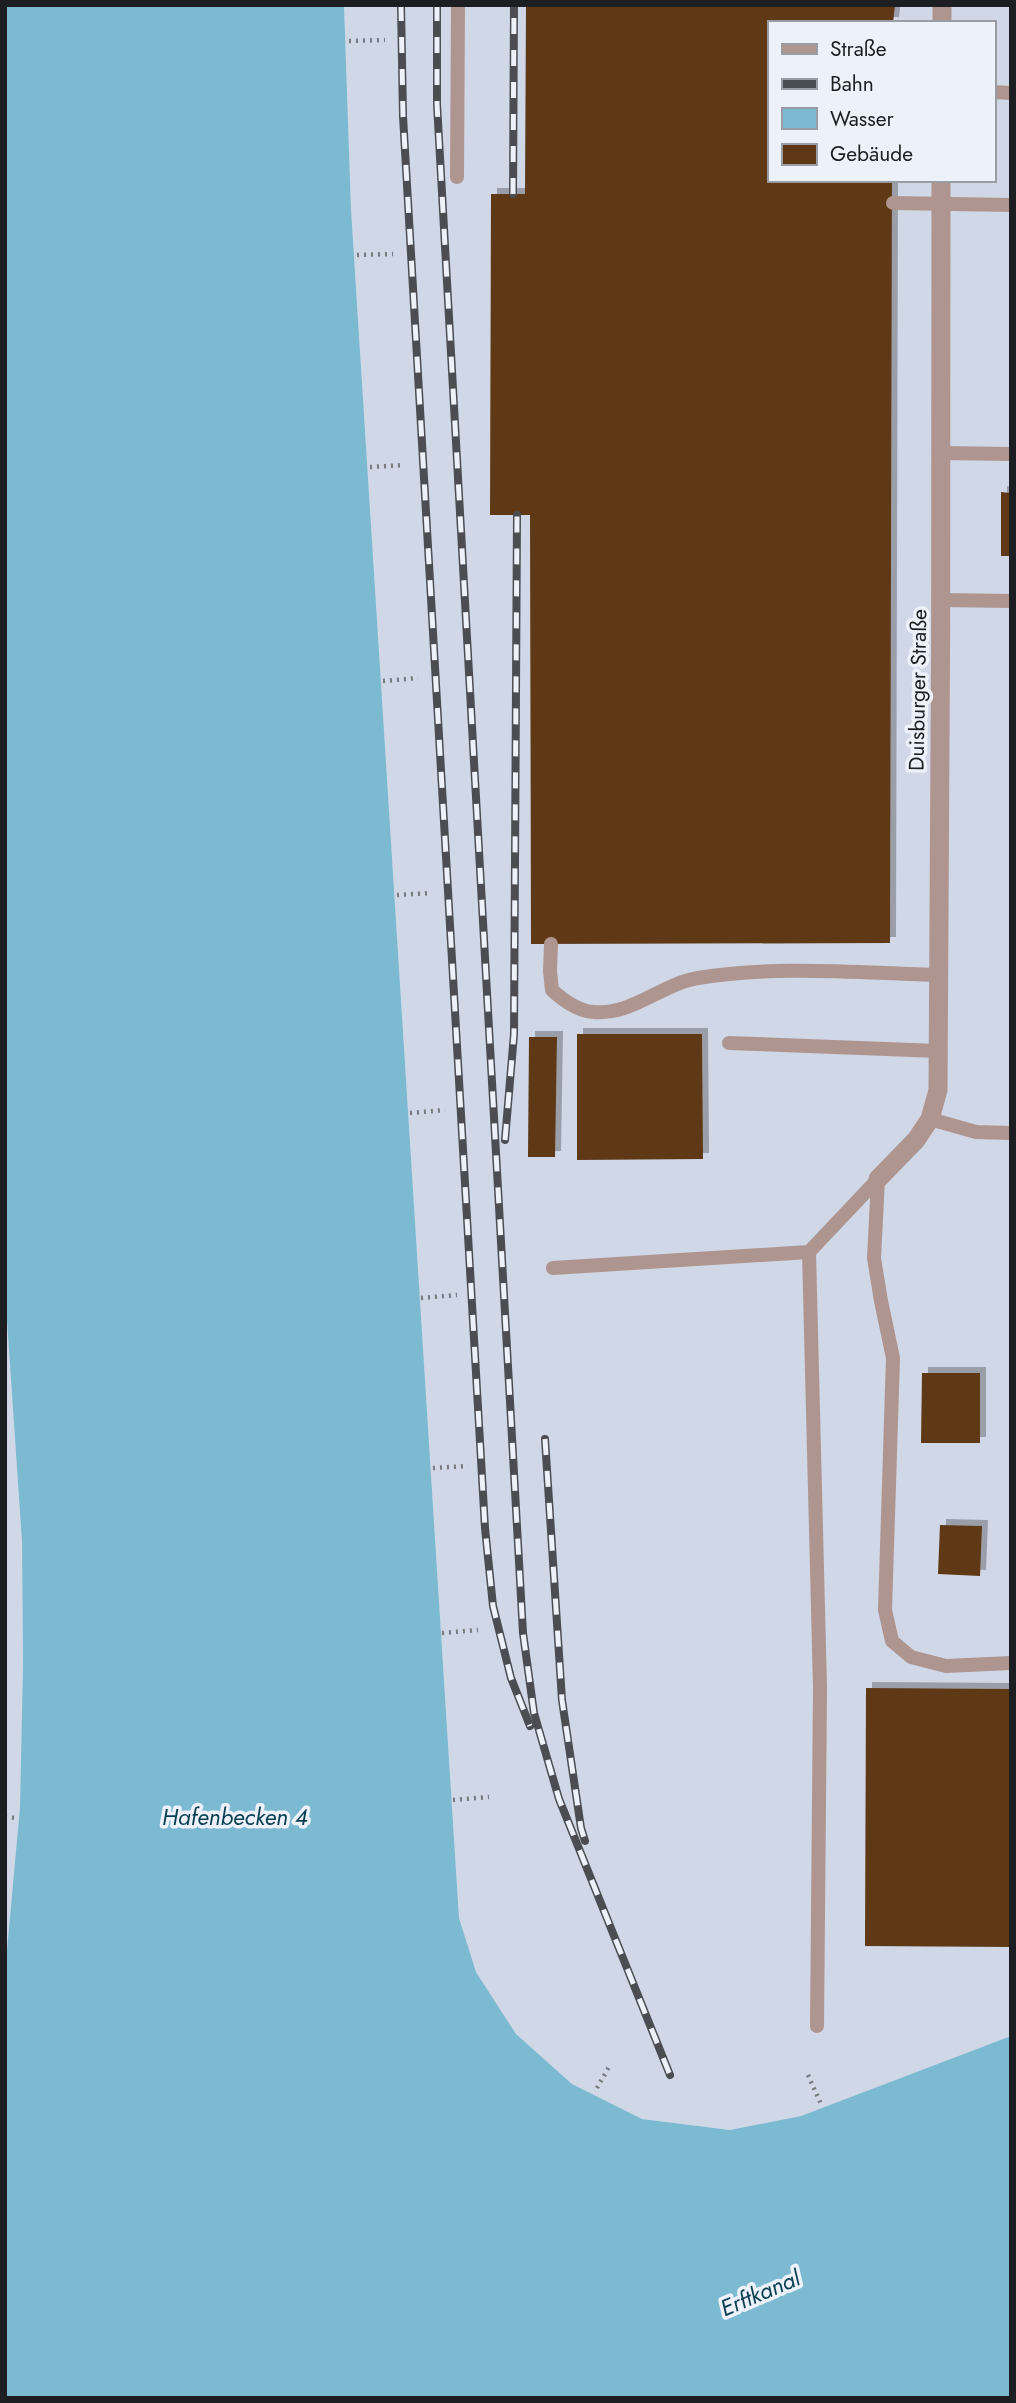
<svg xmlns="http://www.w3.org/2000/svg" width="1016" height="2403" font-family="Jost,sans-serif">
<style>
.built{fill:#d0d7e6;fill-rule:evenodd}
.water{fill:#7cbad2}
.building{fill:#5e3816;filter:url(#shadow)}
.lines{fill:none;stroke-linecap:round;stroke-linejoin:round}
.path{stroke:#77797f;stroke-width:4.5;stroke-dasharray:2 5;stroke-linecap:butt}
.service{stroke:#af9590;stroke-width:14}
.minor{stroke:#af9590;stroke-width:19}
.rail-casing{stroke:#4b4d52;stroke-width:8}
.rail{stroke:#edf1fa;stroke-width:5;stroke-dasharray:16;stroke-linecap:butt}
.labels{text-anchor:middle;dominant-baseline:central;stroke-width:7;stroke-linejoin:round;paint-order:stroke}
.street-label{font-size:21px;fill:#1c1e21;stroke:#edf1fa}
.water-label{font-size:23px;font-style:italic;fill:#073f51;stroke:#edf1fa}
</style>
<defs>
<filter id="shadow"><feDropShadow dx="6" dy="-6" stdDeviation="0" flood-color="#0004"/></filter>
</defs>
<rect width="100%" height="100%" fill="#e0e4ed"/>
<g class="built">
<path d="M344 5H1011V2036L801 2116 730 2130 642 2119 572 2084 516 2034 476 1972 459 1918 351 209ZM769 23H993V180H769Z"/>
<path d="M5 1291 22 1542 23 1663 20 1807 5 1972Z"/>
</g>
<path class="water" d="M5 5H344L351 209 459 1918 476 1972 516 2034 572 2084 642 2119 730 2130 801 2116 1011 2036V2398H5V1972L20 1807 23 1663 22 1542 5 1291Z"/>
<g class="building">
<path d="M526 5H895L893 23H769V180H892L890 943 531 944 530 515H490L491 194H525Z"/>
<path d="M1001 492 1011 493V556H1001Z"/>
<path d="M577 1034H702L703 1159 577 1160Z"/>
<path d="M529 1037H557L555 1157H528Z"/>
<path d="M922 1373H980V1443H921Z"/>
<path d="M940 1525 982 1526 980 1576 938 1574Z"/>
<path d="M866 1688 1011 1689V1947L865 1946Z"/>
</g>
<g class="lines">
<g class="path">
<path d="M349 41 385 40"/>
<path d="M357 255 393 254"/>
<path d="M370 467 405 465"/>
<path d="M383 681 418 678"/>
<path d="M397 895 432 893"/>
<path d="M410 1113 445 1110"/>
<path d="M421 1298 457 1295"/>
<path d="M433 1468 468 1466"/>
<path d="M442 1633 478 1630"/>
<path d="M453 1800 489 1797"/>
<path d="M5 1817 16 1818"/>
<path d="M808 2075 821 2104"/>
<path d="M597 2088 610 2065"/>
</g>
<g class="service">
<path d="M993 92 1011 93"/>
<path d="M457 177 458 5"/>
<path d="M893 203 1011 205"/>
<path d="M940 453 1011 454"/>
<path d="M941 600 1011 601"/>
<path d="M551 944 550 971 552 990C563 1000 578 1011 593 1012 632 1016 661 984 698 978 777 965 859 973 938 975"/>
<path d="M729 1043 938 1051"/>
<path d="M930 1119 976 1132 1011 1133"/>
<path d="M878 1179 874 1258 881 1301 893 1358 885 1610 892 1641 911 1657 946 1666 1011 1663"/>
<path d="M553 1268 809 1252"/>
<path d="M817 2026 820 1688 809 1252 878 1179"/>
</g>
<g class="minor">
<path d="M942 23V5"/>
<path d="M878 1179 916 1140 930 1119 938 1090C941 787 941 483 941 180"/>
</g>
<defs>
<g id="rail">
<path d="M401 5 403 116 485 1528 493 1606 511 1678 530 1726"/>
<path d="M437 5V104L523 1633 534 1713 559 1799 670 2075"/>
<path d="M513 194 514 5"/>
<path d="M505 1140 514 1034 517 515"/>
<path d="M545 1439 562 1700 581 1828 585 1841"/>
</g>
</defs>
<use href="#rail" class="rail-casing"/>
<use href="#rail" class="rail"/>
</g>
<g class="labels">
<g class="street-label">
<text transform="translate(918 690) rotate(-89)">Duisburger Straße</text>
</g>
<g class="water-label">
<text x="235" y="1817">Hafenbecken 4</text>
<text transform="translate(760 2293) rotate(-23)">Erftkanal</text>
</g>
</g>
<rect width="1016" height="2403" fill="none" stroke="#1c1e21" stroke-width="14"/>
<rect x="768" y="21" width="228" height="161" fill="#edf1fa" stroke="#999da3" stroke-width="2"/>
<rect x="782" y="44" width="35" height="10" fill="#af9590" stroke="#999da3" stroke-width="2"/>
<text x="830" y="56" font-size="21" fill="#1c1e21">Straße</text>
<rect x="782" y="79" width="35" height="10" fill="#4b4d52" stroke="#999da3" stroke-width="2"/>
<text x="830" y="91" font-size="21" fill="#1c1e21">Bahn</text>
<rect x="782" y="108" width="35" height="21" fill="#7cbad2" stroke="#999da3" stroke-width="2"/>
<text x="830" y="126" font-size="21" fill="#1c1e21">Wasser</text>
<rect x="782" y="144" width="35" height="21" fill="#5e3816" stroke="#999da3" stroke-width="2"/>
<text x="830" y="161" font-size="21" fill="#1c1e21">Gebäude</text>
</svg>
